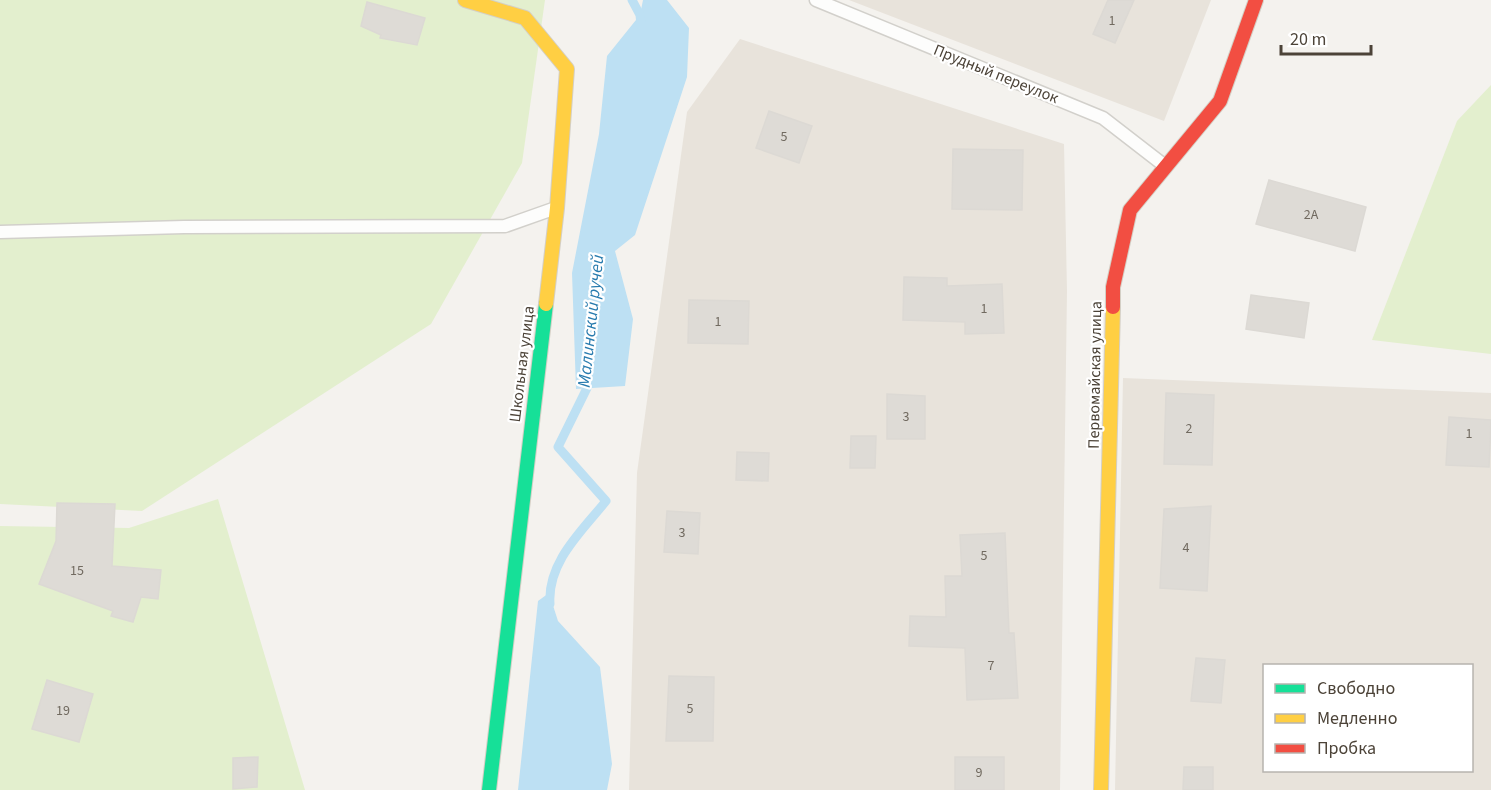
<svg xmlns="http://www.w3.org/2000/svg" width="1491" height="790" font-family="'Source Sans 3',sans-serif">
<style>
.residential{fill:#e8e3db;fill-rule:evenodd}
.green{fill:#e3efce}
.water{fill:#bde0f3}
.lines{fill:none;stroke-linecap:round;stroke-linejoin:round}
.stream{stroke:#bde0f3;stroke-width:9}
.building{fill:#dedbd6;stroke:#dcd9d4;stroke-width:1.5}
.lane-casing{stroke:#d2d0cb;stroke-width:15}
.fast-casing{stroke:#d4cfc5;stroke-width:16}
.slow-casing{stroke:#d4cfc5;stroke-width:16}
.jam-casing{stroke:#d4cfc5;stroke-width:16}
.lane{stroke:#fdfdfc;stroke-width:12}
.fast{stroke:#16e098;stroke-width:14}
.slow{stroke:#ffcf43;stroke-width:14}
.jam{stroke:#f24e42;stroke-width:14}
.labels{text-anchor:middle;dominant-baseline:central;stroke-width:4.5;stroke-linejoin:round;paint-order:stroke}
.number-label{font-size:14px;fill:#716a60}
.street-label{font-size:16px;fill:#4c4338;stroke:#fff}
.water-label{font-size:18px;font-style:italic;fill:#287bae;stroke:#fff}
</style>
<rect width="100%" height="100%" fill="#f4f2ee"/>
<g class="residential">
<path d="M849 0H1211L1164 121Z"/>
<path d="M740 39 1064 144 1067 291 1060 790H629L637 473 687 112Z"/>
<path d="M1123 378 1491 393V790H1115ZM1264 666H1472V770H1264Z"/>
</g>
<g class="green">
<path d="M0 0H545L522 163 431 324 142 511 0 504Z"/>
<path d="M1491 85V354L1372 340 1457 121Z"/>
<path d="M218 499 305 790H0V526L129 528Z"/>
</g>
<g class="water">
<path d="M643 0H667L689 28 687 77 635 235 615 251 633 319 625 386 576 389 572 273 599 134 607 56 640 15Z"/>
<path d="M549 593 558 621 600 667 612 764 607 790H518L538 601Z"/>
</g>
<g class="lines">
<g class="stream">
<path d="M632 0 640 15 641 25"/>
<path d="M550 604C547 562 582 531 606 501L558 447 587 388 588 376"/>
</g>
</g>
<g class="building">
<path d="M1108 0H1134L1115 43 1093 34Z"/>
<path d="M367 2 425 18 417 45 380 38 381 35 361 26Z"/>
<path d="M769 111 812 126 799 163 756 148Z"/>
<path d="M953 149 1023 150 1022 210 952 209Z"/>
<path d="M1269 180 1366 207 1355 251 1256 224Z"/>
<path d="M904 277 947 278V286L1002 284 1004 333 965 334V322L903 320Z"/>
<path d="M1251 295 1309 303 1304 338 1246 329Z"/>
<path d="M689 300 749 301 748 344 688 343Z"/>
<path d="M1166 393 1214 395 1212 465 1164 464Z"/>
<path d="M887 394 925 396V439H887Z"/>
<path d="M1449 417 1491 420 1489 467 1446 465Z"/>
<path d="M851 436H876L875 468H850Z"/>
<path d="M737 452 769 453 768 481 736 480Z"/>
<path d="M57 503 115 504 112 566 161 570 158 599 141 597 133 622 111 616 113 611 39 584 56 541Z"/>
<path d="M1211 506 1207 591 1160 588 1164 509Z"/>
<path d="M667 511 700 513 698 554 664 552Z"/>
<path d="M1005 533 1009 633H1014L1018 698 967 700 965 648 909 646 910 616 946 617 945 576H962L960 535Z"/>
<path d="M1196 658 1225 660 1221 703 1191 701Z"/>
<path d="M669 676 714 677 713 741H666Z"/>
<path d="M47 680 93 694 79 742 32 729Z"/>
<path d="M258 757 257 787 233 789V758Z"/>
<rect x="955" y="757" width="49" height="33"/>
<path d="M1184 767H1213V790H1183Z"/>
</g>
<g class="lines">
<defs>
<g id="lane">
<path d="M816 0 1103 118 1165 166"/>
<path d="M0 232 184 227 505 226 553 209"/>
</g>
<path id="fast" d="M489 790 546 304"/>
<g id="slow">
<path d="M465 0 525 18 567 69 557 208 546 304"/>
<path d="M1101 790 1113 307"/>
</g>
<path id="jam" d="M1113 307V287L1130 210 1220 101 1256 0"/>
</defs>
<use href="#lane" class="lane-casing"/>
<use href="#fast" class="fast-casing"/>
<use href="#slow" class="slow-casing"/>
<use href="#jam" class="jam-casing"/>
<use href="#lane" class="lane"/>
<use href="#fast" class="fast"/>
<use href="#slow" class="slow"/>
<use href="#jam" class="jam"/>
</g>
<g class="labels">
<g class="number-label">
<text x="1112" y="21">1</text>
<text x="784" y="137">5</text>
<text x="1311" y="215">2А</text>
<text x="984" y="309">1</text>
<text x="718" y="322">1</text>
<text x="906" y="417">3</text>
<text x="1189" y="429">2</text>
<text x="1469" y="434">1</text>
<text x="682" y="533">3</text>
<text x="1186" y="548">4</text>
<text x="984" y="556">5</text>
<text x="77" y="571">15</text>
<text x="991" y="666">7</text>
<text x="690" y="709">5</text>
<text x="63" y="711">19</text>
<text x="979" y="773">9</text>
</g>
<g class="street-label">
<text transform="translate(996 74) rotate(22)">Прудный переулок</text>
<text transform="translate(522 364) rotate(-83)">Школьная улица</text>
<text transform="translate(1095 375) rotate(-89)">Первомайская улица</text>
</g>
<g class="water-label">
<text transform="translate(591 321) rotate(-84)">Малинский ручей</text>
</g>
</g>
<rect x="1263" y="664" width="210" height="108" fill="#ffffff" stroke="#b7b4af" stroke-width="1.5"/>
<rect x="1275" y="684" width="30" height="9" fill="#16e098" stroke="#b7b4af" stroke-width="1.5"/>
<text x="1317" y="694" font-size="18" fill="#4c4338">Свободно</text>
<rect x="1275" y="714" width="30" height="9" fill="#ffcf43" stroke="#b7b4af" stroke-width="1.5"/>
<text x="1317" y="724" font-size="18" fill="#4c4338">Медленно</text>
<rect x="1275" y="744" width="30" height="9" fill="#f24e42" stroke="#b7b4af" stroke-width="1.5"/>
<text x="1317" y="754" font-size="18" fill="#4c4338">Пробка</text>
<path d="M1281 45v9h90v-9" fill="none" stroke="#4c4338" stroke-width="3"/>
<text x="1290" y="45" font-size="18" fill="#4c4338" stroke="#ffffff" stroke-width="4.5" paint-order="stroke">20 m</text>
</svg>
